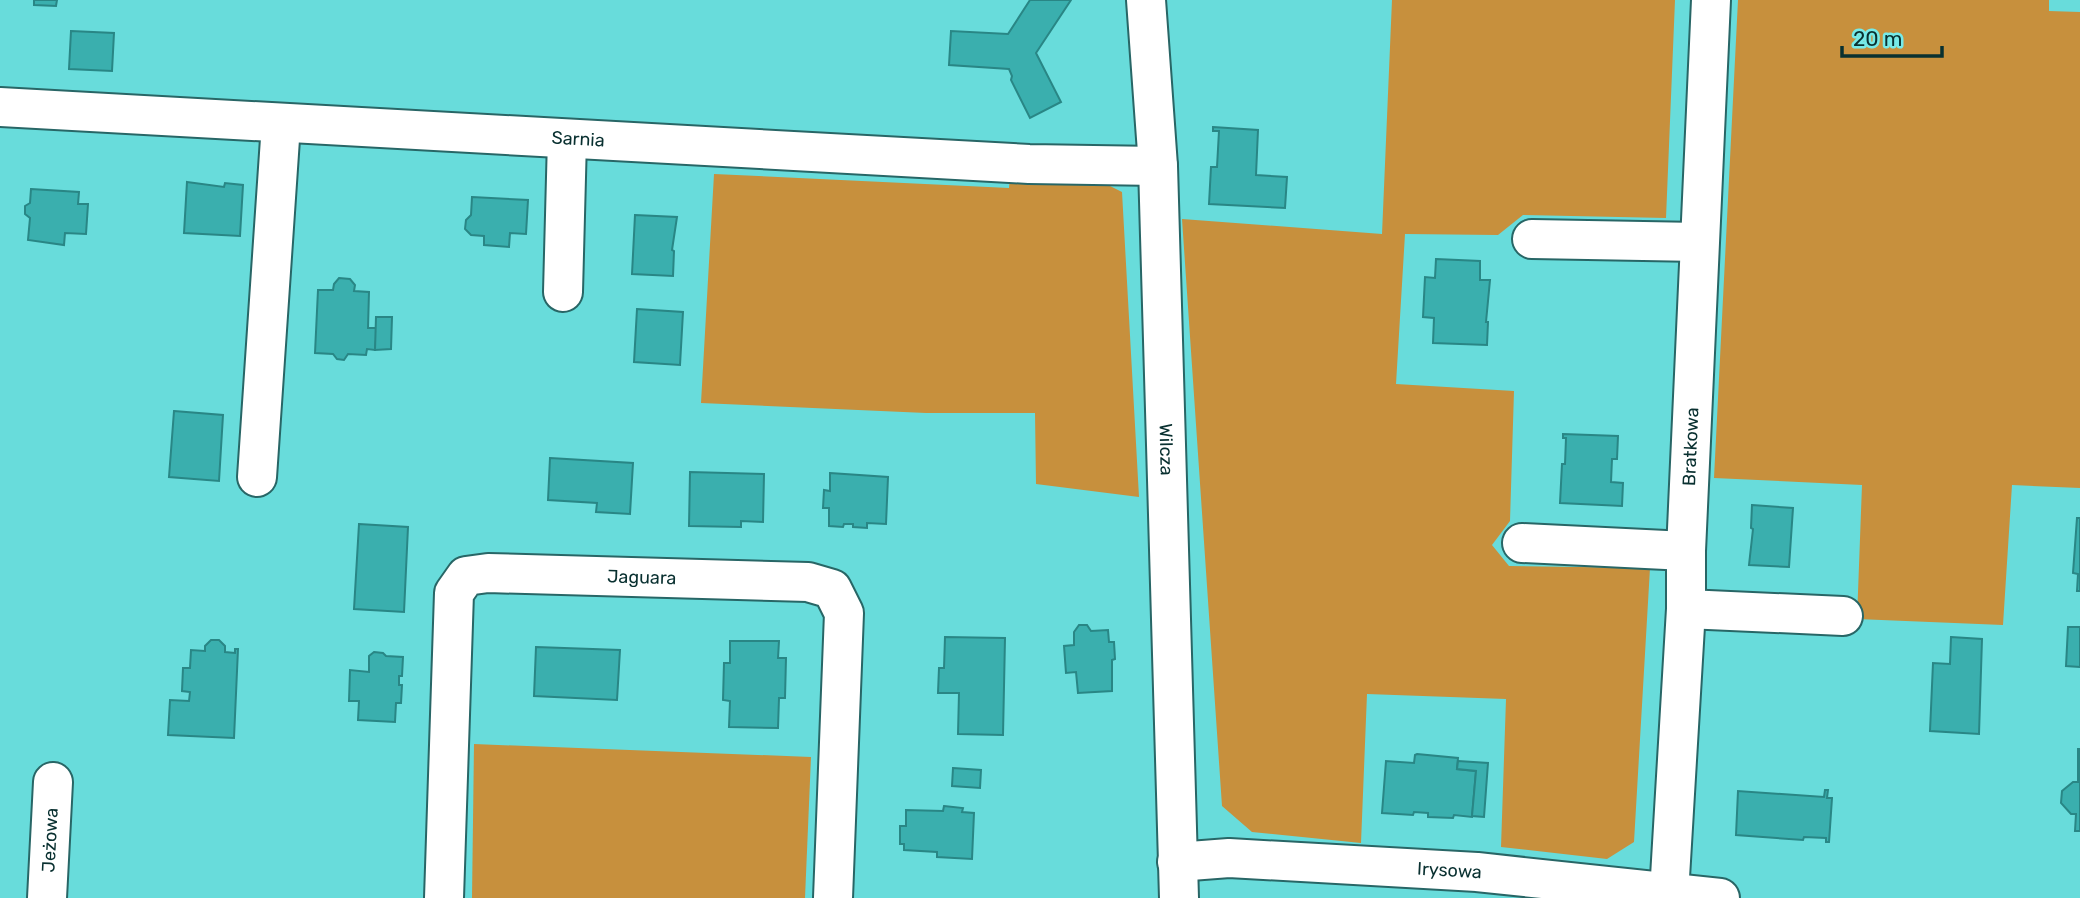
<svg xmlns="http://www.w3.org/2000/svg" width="2080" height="898" font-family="Rubik,sans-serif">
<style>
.green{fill:#c7903d}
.building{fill:#3aafae;stroke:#298685;stroke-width:2}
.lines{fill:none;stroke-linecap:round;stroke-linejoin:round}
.minor-casing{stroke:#286666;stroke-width:42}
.minor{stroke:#fff;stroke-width:38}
.labels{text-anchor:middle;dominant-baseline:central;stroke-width:6;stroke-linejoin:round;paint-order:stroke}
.street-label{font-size:18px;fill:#093030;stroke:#76eae8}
</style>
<rect width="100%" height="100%" fill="#68dcdb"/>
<g class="green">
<path d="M1392 0H1675L1666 218 1523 215 1498 235 1405 234 1396 384 1514 391 1510 521 1492 545 1509 566 1650 568 1634 842 1607 859 1501 847 1506 699 1367 694 1361 843 1252 832 1222 806 1182 219 1382 234Z"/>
<path d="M1738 0H2049V11L2080 12V488L2012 485 2003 625 1857 619 1862 485 1714 478Z"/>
<path d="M714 174 1009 188 1010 175 1098 180 1122 192 1139 497 1036 484 1035 413H926L701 403Z"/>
<path d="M474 744 811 757 805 898H472Z"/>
</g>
<g class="building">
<path d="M34 0H57L56 6 34 5Z"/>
<path d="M1030 0H1071L1036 53 1061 102 1030 118 1011 80 1012 76 1009 69 949 65 951 31 1008 34Z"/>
<path d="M71 31 114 33 112 71 69 69Z"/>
<path d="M1213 127 1258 130 1256 175 1287 177 1285 208 1209 204 1211 167H1217L1219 131H1213Z"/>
<path d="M187 182 224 187 225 183 243 185 240 236 184 233Z"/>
<path d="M31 189 79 192 78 204H88L86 234 65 233 64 245 28 240 30 218 25 214V206L30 203Z"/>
<path d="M472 197 528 200 526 234 510 233 509 247 484 245V236L471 235 465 229 466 220 471 215Z"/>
<path d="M635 215 677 217 672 250 674 251 673 276 632 274Z"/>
<path d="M1436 259 1480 261V280H1490L1486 322H1488L1487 345 1433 343 1434 318 1423 317 1425 277 1435 278Z"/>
<path d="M339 278 350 279 355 285 354 291 369 292 368 328H377L375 350 367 349 366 355 348 354 344 360 337 359 333 354 315 353 318 290H333L334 284Z"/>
<path d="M637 309 683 312 680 365 634 362Z"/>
<path d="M376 317H392L391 349 375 350Z"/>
<path d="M174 411 223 415 219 481 169 477Z"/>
<path d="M1563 434 1618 436 1617 459H1612L1611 482 1623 483 1622 506 1560 503 1562 464H1565L1566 438H1563Z"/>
<path d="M550 458 633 463 630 514 596 512 597 503 548 500Z"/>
<path d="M690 472 764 474 763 522 741 521V527L689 526Z"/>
<path d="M830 473 888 477 886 524 867 523V528L853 527V524H844L843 527 829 526V508H823L824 490 830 491Z"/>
<path d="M1752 505 1793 508 1789 567 1749 565 1753 529 1751 528Z"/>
<path d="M2077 518H2080V591H2077L2078 574 2073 573Z"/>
<path d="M359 524 408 527 404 612 354 609Z"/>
<path d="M1079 625H1087L1091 631 1108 630 1109 642H1114L1115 659 1112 660V691L1078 693 1076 672 1066 673 1064 646 1074 645V632Z"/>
<path d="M2068 627H2080V667L2066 666Z"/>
<path d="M945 637 1005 638 1003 735 958 734 959 693H938L939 668H944Z"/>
<path d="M1951 637 1982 639 1979 734 1930 731 1933 663 1950 664Z"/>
<path d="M211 640H219L225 646V652L235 653V649H238L234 738 168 735 170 700 189 701 190 692 182 691 183 668H190L191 650 205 651V646Z"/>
<path d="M730 641H779L778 658H786L785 698H779L778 728 729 727 730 701 723 700 724 663H730Z"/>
<path d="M536 647 620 650 617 700 534 696Z"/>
<path d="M374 652 383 653 386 656 403 657 402 676H399V685H402L401 703H396L395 722 358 720 359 701H349L350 670 369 672V656Z"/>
<path d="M2078 749H2080V831H2075L2076 814H2071L2061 803 2062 791 2073 782H2078Z"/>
<path d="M1417 754 1458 758 1457 769 1476 771 1472 817 1454 815 1453 818 1428 817V813L1414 812 1413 815 1382 813 1386 761 1414 763 1415 755Z"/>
<path d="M1458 761 1488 763 1484 817 1472 816 1476 771 1457 769Z"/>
<path d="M953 768 981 770 980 788 952 786Z"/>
<path d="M1825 790H1828L1827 798H1832L1829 842H1826V838L1804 837 1803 840 1736 835 1738 791 1824 797Z"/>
<path d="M944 806 963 808 962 812 974 813 972 859 937 857V852L904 850V844H900V826H906V810L943 811Z"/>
</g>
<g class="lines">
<defs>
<g id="minor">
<path id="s1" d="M1146 0 1158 166 1179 898"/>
<path id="s2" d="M0 107 1029 164 1158 166"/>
<path d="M1532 239 1699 242"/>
<path d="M563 292 567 139"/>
<path d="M257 477 281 124"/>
<path d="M1522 543 1686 551"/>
<path d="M1686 609 1843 616"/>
<path id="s3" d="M1177 862 1229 858 1477 872 1720 898"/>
<path id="s4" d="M1669 894 1686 609V551L1711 0"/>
<path id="s5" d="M47 898 53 782"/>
<path id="s6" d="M444 898 454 593 466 576 488 573 808 582 832 589 844 613 833 898"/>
</g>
</defs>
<use href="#minor" class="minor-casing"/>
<use href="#minor" class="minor"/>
</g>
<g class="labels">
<g class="street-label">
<text stroke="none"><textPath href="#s2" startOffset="579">Sarnia</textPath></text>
<text stroke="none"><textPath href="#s4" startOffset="448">Bratkowa</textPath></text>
<text stroke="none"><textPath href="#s1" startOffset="450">Wilcza</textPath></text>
<text stroke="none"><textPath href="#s6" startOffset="502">Jaguara</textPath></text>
<text stroke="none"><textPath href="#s5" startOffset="58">Jeżowa</textPath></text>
<text stroke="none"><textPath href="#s3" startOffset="273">Irysowa</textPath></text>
</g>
</g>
<path d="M1842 46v10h100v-10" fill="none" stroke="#093030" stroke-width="3.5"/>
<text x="1853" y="46" font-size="21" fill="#093030" stroke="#76eae8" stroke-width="5" paint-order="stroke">20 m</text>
</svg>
